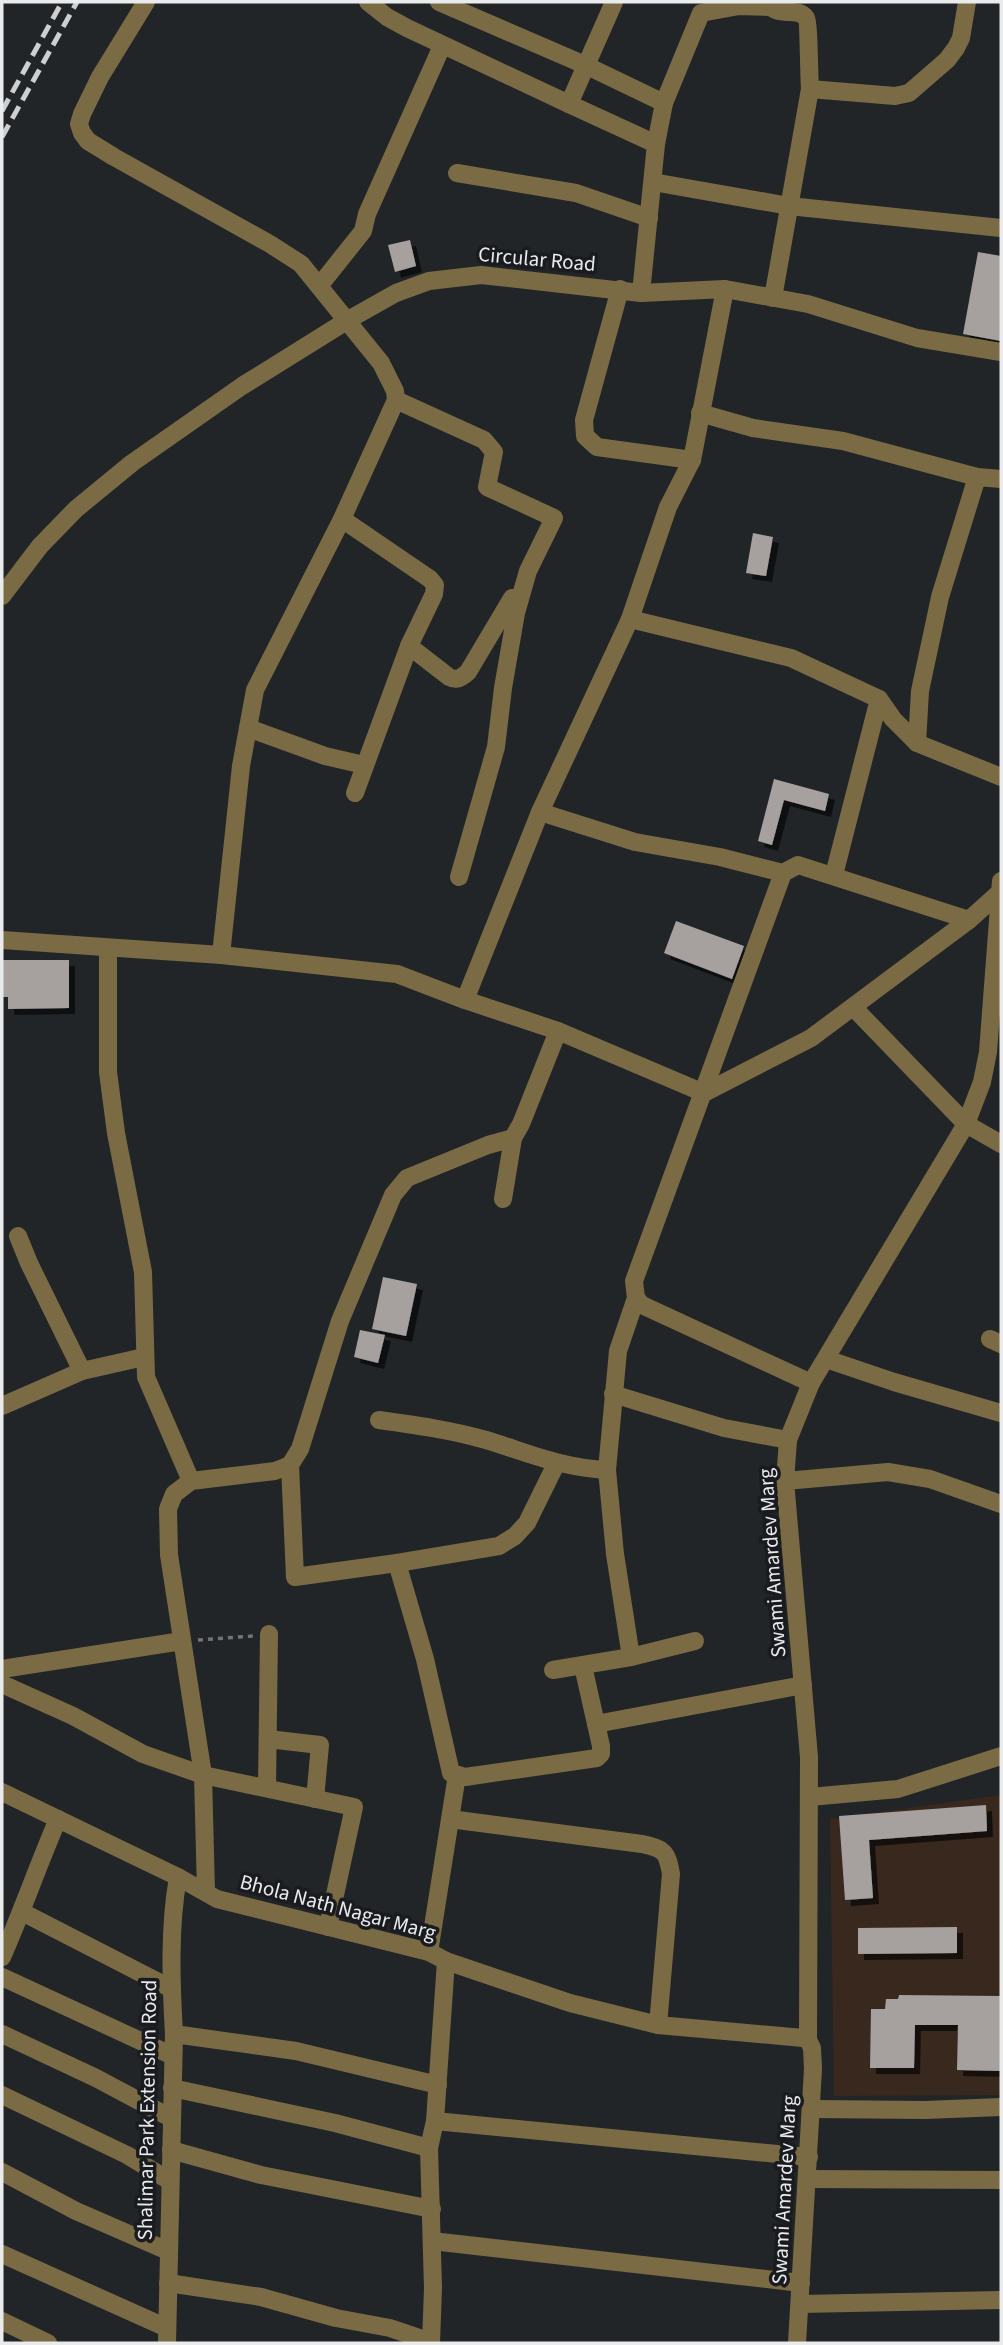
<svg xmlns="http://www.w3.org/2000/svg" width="1003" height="2345" font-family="'Source Sans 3',sans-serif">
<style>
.education{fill:#38281e}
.building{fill:#a6a19e;filter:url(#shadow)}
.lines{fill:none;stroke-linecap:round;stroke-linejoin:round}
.path{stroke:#717376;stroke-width:3.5;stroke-dasharray:5 5;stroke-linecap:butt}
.minor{stroke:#7b6b45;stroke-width:18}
.rail{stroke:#cdcfd1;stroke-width:5;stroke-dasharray:14 7;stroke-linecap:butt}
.labels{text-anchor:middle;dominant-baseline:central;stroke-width:7;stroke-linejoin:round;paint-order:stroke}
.street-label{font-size:21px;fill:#e9ebed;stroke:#191b1f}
</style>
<defs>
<filter id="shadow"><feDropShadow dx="6" dy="6" stdDeviation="0" flood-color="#0009"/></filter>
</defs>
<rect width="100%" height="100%" fill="#222528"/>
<path class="education" d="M1001 1795V2095L834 2096 830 1819Z"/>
<g class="building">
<path d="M410 240 416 266 395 272 388 245Z"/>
<path d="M978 252 1001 256V341L963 334Z"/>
<path d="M753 533 773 537 766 576 746 573Z"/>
<path d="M774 779 829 794 825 811 784 800 772 845 758 841Z"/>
<path d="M676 921 744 946 732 979 664 953Z"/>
<path d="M2 960H69V1008L8 1009V997H2Z"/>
<path d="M383 1277 417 1284 406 1336 372 1329Z"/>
<path d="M360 1330 385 1335 378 1363 354 1357Z"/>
<path d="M986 1805 987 1831 869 1840 873 1898 845 1900 839 1816Z"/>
<path d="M957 1927V1953L858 1954V1928Z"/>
<path d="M899 1995 1001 1996V2071L957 2070 958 2025H915L914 2068H870L871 2009H885L886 1999H898Z"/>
</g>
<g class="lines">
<path class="path" d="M198 1640 253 1636"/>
<g class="minor">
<path d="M146 2 100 77 82 114 79 124 82 133 88 141 114 157 270 244 301 264 381 363 395 391 396 400 342 519 255 690 241 766 221 955"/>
<path d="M368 2 387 17 407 28 569 104"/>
<path d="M439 2 585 65 664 103"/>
<path d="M614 2 569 104 656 144 641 293"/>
<path d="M768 2C776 20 797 5 806 18 809 22 809 78 810 89L895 96 909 93 947 60 956 48 961 38 967 2"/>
<path d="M656 144 664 103 701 13 739 6 771 7"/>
<path d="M457 173 576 193 649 218"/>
<path d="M653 182 789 206 1001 228"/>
<path d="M320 285 363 231 367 214 442 46"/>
<path d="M620 289 584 420 585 436 597 447 692 460"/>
<path d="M773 298 810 89"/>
<path d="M396 400 484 440 494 452 487 487 554 518 528 571 516 613 503 688 496 747 459 877"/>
<path d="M700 413 753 428 843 441 977 477 1001 479"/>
<path d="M342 519 430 579 435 585 434 594 409 646 355 793"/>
<path d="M2 596 40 546 76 509 132 463 242 386 348 320 396 293 429 281 481 275 641 293 725 289 808 304 917 338 1001 352"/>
<path d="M630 619 791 658 879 699"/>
<path d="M409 646 449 677C457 681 461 678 468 672L512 598"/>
<path d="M248 728 325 756 364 765"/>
<path d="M917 743 920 691 940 597 977 477"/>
<path d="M540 812 635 842 720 857 783 873"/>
<path d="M834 875 879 699 893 719 917 743 1001 777"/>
<path d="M2 940 221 955 397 974 465 1000 558 1031 704 1093 811 1038 969 920 999 893"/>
<path d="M108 948V1072L116 1133 143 1272 146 1377 191 1481"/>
<path d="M465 1000 540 812 630 619 668 507 692 460 725 289"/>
<path d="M853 1007 966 1124 1001 1144"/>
<path d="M503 1199 513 1138"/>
<path d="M18 1236 29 1263 82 1371"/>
<path d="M636 1298 642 1305 811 1383"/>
<path d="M990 1339 1001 1344"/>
<path d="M826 1359 894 1382 1001 1413"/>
<path d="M613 1394 724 1428 788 1440"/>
<path d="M2 1406 82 1371 144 1357"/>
<path d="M379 1420C415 1425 451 1430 486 1440 529 1453 562 1468 607 1470"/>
<path d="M556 1464 527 1523 515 1536 499 1546 397 1563 295 1577 290 1465 300 1449 340 1321 393 1195 407 1178 488 1145 513 1138 521 1124 558 1031"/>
<path d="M785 1481 888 1472 930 1479 1001 1504"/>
<path d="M397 1563 425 1659 451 1773 465 1777 597 1758 601 1754V1746L583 1666"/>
<path d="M631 1657 615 1554 607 1470 618 1351 636 1298 634 1281 783 873 798 865 969 920"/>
<path d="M2 1669 182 1641"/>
<path d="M553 1670 631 1657 695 1641"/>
<path d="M2 1684 73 1716 143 1754 203 1775 354 1807 328 1927"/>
<path d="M596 1724 803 1685"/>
<path d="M268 1739 320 1745 315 1799"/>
<path d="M267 1787 269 1634"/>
<path d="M2 1792 178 1877 217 1899 429 1952 446 1961 570 2003 658 2025 803 2038 808 2040 812 2048 813 2069 797 2343"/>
<path d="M810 1797 898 1789 1001 1756"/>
<path d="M450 1819 642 1844C664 1849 667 1851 671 1874L658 2025"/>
<path d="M206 1892 203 1775 169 1555 168 1509 174 1494 191 1481 275 1471 290 1465"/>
<path d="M22 1912 172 1989"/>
<path d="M429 1952 457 1775"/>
<path d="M2 1957C22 1912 38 1865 58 1819"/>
<path d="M2 1977 173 2056"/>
<path d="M2 2034 96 2078 171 2118"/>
<path d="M174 2034 296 2051 438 2085"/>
<path d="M808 2040 809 1757 785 1481 788 1440 811 1383 966 1124 982 1082 988 1052 1001 881"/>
<path d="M172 2088 335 2123 429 2148"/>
<path d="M2 2095 127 2155 170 2181"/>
<path d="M812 2109 925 2110 1001 2107"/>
<path d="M435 2121 809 2157"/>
<path d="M171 2150 261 2175 432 2209"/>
<path d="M2 2172 76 2211 168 2251"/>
<path d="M808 2179 1001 2180"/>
<path d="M432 2241 801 2283"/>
<path d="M2 2254 167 2328"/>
<path d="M168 2283 261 2297 336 2318 390 2328 431 2342"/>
<path d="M800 2304 1001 2300"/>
<path d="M2 2321 48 2343"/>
<path d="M167 2343 174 2034C171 1982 169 1928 178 1877"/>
<path d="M431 2343 433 2288 429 2148 435 2121 446 1961"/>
</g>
<g class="rail">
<path d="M2 111 62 2"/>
<path d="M2 137 77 2"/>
</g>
</g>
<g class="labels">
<g class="street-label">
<text transform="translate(537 259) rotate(5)">Circular Road</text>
<text transform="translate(772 1563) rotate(-94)">Swami Amardev Marg</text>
<text transform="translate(338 1907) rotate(15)">Bhola Nath Nagar Marg</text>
<text transform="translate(147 2110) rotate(-89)">Shalimar Park Extension Road</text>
<text transform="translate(784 2190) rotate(-87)">Swami Amardev Marg</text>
</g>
</g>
<rect width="1003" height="2345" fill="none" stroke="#e9ebed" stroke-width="7"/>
</svg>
